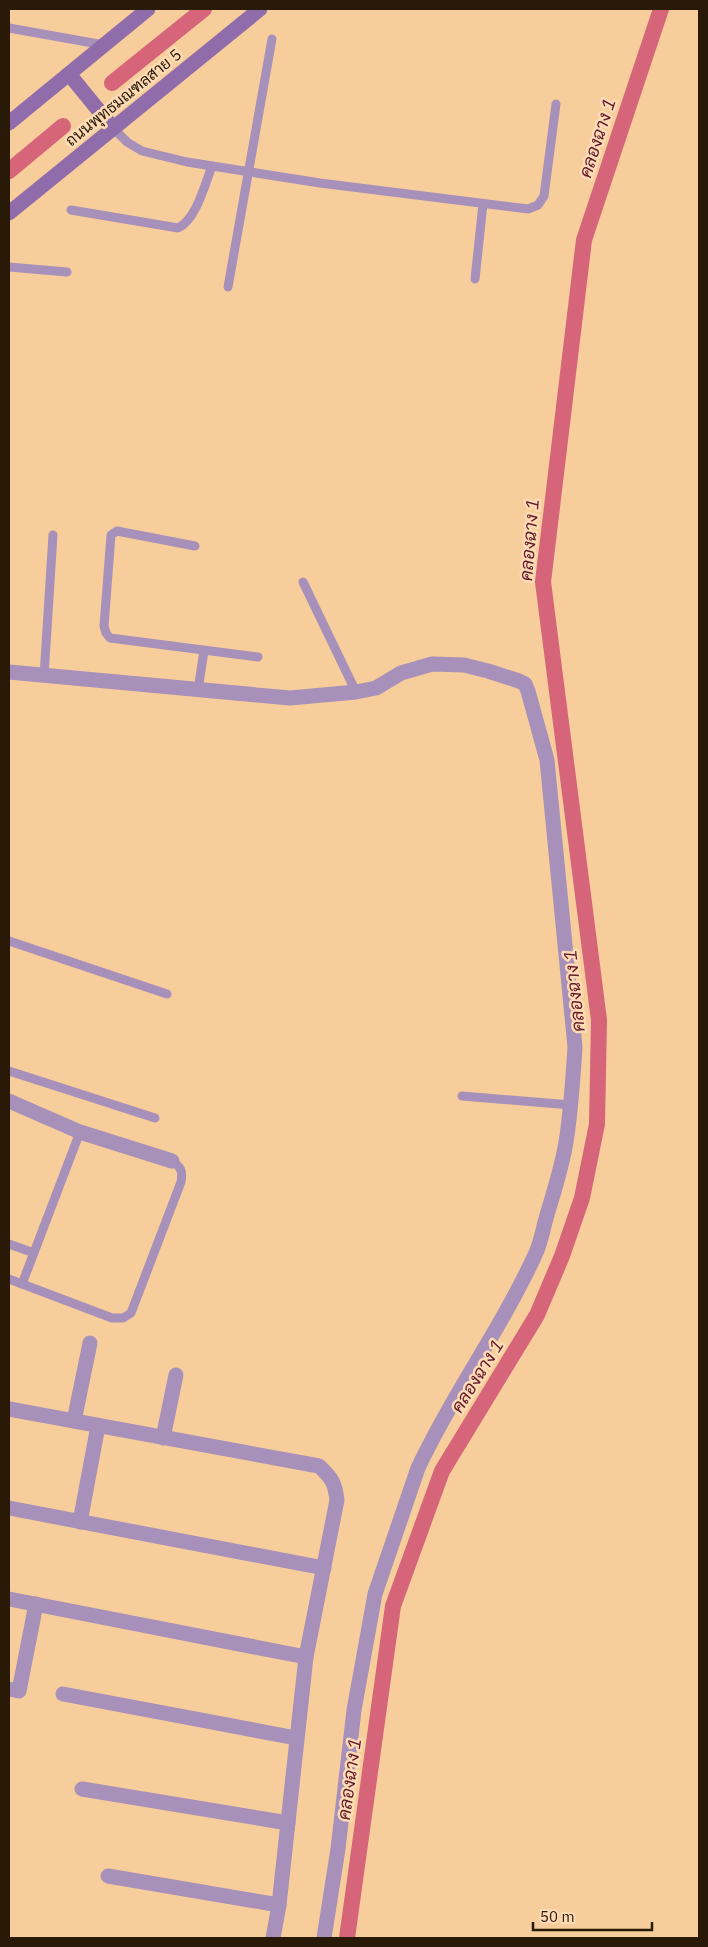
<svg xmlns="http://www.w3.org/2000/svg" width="708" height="1947" font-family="'IBM Plex Sans',Sarabun,sans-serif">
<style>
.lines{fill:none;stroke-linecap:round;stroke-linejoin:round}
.canal{stroke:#d6657a;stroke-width:16}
.lane{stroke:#a790b9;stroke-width:9}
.street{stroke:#a790b9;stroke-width:15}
.secondary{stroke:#906daa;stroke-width:15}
.labels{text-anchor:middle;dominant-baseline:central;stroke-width:5;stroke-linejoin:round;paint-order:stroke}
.street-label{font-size:16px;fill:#291a07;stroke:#fedbb5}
.water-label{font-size:18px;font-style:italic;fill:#61182a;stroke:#fedbb5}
</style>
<rect width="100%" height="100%" fill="#f7cd9c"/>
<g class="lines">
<g class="canal">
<path d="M112 83 204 9"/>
<path d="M9 171 63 126"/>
<path d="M347 1938 393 1606 442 1471 537 1315 562 1256 582 1198 597 1124 599 1020 543 582 584 240 661 9"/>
</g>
<g class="lane">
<path d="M9 28 104 45"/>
<path d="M113 128 127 142 142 151 187 162 320 183 528 209 538 205 544 196 556 104"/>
<path d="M71 210 178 228C196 220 205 184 212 166"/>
<path d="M9 267 67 272"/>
<path d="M475 279 483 204"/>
<path d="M228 287 272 39"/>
<path d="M195 546 117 531 111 535 104 626 106 633 110 638 258 657"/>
<path d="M303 582 356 692"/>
<path d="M44 676 53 535"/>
<path d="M198 690 204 651"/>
<path d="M9 941 167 994"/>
<path d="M9 1071 155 1118"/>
<path d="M462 1096 571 1105"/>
<path d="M9 1244 34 1253"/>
<path d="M9 1279 112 1318H123L131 1313 181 1182C183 1171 181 1167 172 1161"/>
<path d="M22 1284 80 1132"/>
</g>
<g class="street">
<path d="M9 672 290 698 356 692 376 688 401 673 432 664 464 665 488 671 519 681 525 684 528 691 547 760 575 1047C573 1079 571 1111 566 1142 562 1167 554 1191 547 1215 543 1228 541 1243 535 1255 501 1329 452 1395 418 1468L375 1594 354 1710 338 1849 324 1938"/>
<path d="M9 1101 80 1132 172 1161"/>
<path d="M9 1409 319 1466C332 1478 335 1483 337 1500L306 1657 279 1905 273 1938"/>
<path d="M74 1421 90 1343"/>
<path d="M163 1438 176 1375"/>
<path d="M9 1508 324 1568"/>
<path d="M80 1522 98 1426"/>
<path d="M9 1599 306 1657"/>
<path d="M9 1689 19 1691 36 1604"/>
<path d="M63 1694 296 1738"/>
<path d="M82 1789 288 1823"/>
<path d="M108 1876 279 1905"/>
</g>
<g class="secondary">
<path d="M69 74 113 128"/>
<path d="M9 123 148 9"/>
<path d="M9 213 260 9"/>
</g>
</g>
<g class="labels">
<g class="street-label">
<text transform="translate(123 97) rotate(-39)">ถนนพุทธมณฑลสาย 5</text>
</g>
<g class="water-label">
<text transform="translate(597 138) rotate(-72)">คลองฉาง 1</text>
<text transform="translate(529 540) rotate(-85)">คลองฉาง 1</text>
<text transform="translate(574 991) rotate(-96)">คลองฉาง 1</text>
<text transform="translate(477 1376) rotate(-58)">คลองฉาง 1</text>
<text transform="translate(349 1779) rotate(-82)">คลองฉาง 1</text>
</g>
</g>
<rect width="708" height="1947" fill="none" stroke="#291a07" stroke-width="20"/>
<path d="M533 1922v8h119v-8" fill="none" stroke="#291a07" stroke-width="2.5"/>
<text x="540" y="1922" font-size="15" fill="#291a07" stroke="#fedbb5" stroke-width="4" paint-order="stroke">50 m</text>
</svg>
